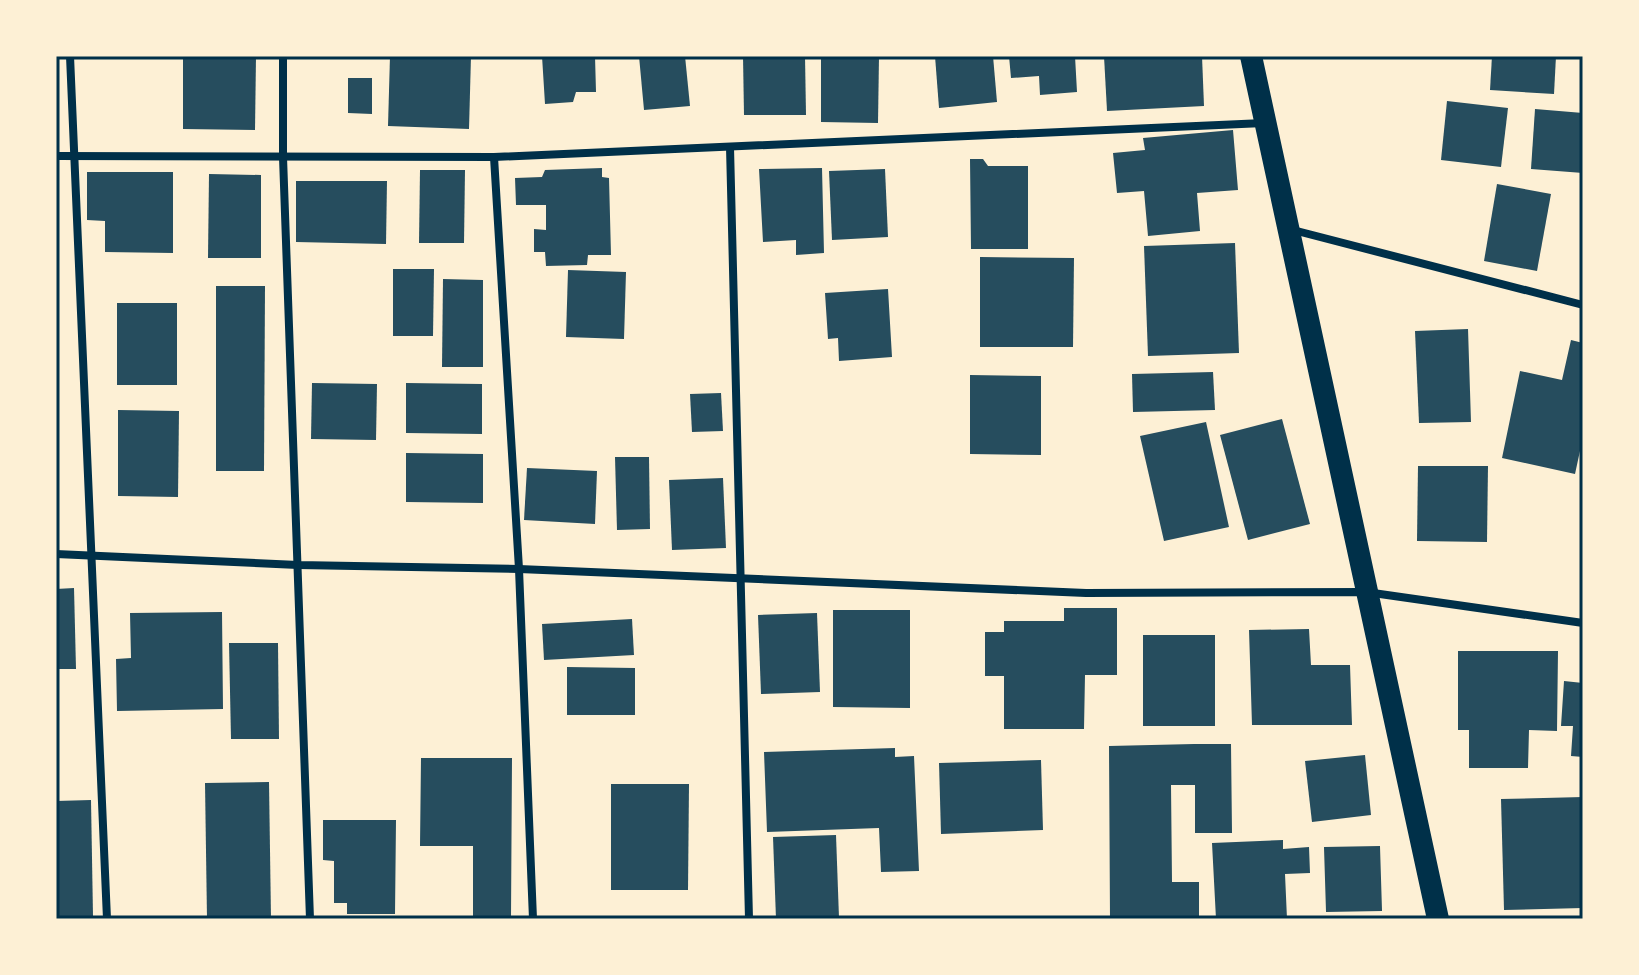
<svg xmlns="http://www.w3.org/2000/svg" width="1639" height="975" font-family="Cabin,sans-serif">
<style>
.building{fill:#264d5e}
.lines{fill:none;stroke-linecap:round;stroke-linejoin:round}
.minor{stroke:#003049;stroke-width:8}
.trunk{stroke:#003049;stroke-width:22}
.neatline{fill:none;stroke:#003049;stroke-width:3}
</style>
<rect width="100%" height="100%" fill="#fdf0d5"/>
<g class="building">
<path d="M183 56H256L255 130 183 129Z"/>
<path d="M390 56H471L469 129 388 126Z"/>
<path d="M542 56H595L596 92H576L573 102 545 104Z"/>
<path d="M639 56H685L690 106 644 110Z"/>
<path d="M743 56H805L806 115H744Z"/>
<path d="M821 56H879L878 123 821 122Z"/>
<path d="M935 56H993L997 102 939 108Z"/>
<path d="M1009 56H1075L1077 92 1040 95 1039 76 1011 78Z"/>
<path d="M1104 56H1202L1204 106 1107 111Z"/>
<path d="M1492 56H1556L1554 94 1490 90Z"/>
<path d="M348 78H372V114L348 113Z"/>
<path d="M1447 101 1508 108 1501 167 1441 160Z"/>
<path d="M1535 109 1583 113V173L1531 169Z"/>
<path d="M1233 130 1238 190 1197 193 1200 231 1148 236 1144 191 1117 193 1113 153 1145 150 1143 138Z"/>
<path d="M970 159H983L988 166H1028V249H971Z"/>
<path d="M602 168V177L609 178 611 255H588L587 265 546 266 545 252H534V229L546 230V205H516L515 178 542 177 545 170Z"/>
<path d="M822 168 824 253 796 255V240L763 242 759 169Z"/>
<path d="M885 169 888 237 832 240 829 171Z"/>
<path d="M420 170H465L464 243H419Z"/>
<path d="M87 172H173V253L105 252V221L87 220Z"/>
<path d="M209 174 261 175V258H208Z"/>
<path d="M296 181H387L386 244 296 242Z"/>
<path d="M1497 184 1551 194 1537 271 1484 261Z"/>
<path d="M1235 243 1239 353 1148 356 1144 246Z"/>
<path d="M980 257 1074 258 1073 347H980Z"/>
<path d="M393 269H434L433 336H393Z"/>
<path d="M568 270 626 272 624 339 566 337Z"/>
<path d="M443 279 483 280V367H442Z"/>
<path d="M216 286H265L264 471H216Z"/>
<path d="M888 289 892 357 839 361 838 338 828 339 825 293Z"/>
<rect x="117" y="303" width="60" height="82"/>
<path d="M1468 329 1471 422 1419 423 1415 331Z"/>
<path d="M1571 340 1583 343V437L1575 474 1502 458 1520 371 1562 380Z"/>
<path d="M1213 372 1215 410 1133 412 1132 374Z"/>
<path d="M970 375 1041 376V455L970 454Z"/>
<path d="M312 383 377 384 376 440 311 439Z"/>
<path d="M406 383 482 384V434L406 433Z"/>
<path d="M721 393 723 431 692 432 690 394Z"/>
<path d="M118 410 179 411 178 497 118 496Z"/>
<path d="M1282 419 1310 524 1248 540 1220 435Z"/>
<path d="M1206 422 1229 527 1164 541 1140 436Z"/>
<path d="M406 453 483 454V503L406 502Z"/>
<path d="M615 457H649L650 529 617 530Z"/>
<path d="M1418 466H1488L1487 542 1417 541Z"/>
<path d="M527 468 597 471 595 524 524 520Z"/>
<path d="M723 478 726 548 672 550 669 480Z"/>
<path d="M74 588 76 669H56V589Z"/>
<path d="M1064 608H1117V675H1085L1084 729H1004V676H985V632H1004V621H1064Z"/>
<path d="M833 610H910V708L833 707Z"/>
<path d="M222 612 223 709 117 711 116 659 131 658 130 613Z"/>
<path d="M817 613 820 692 761 694 758 615Z"/>
<path d="M632 619 634 655 544 660 542 624Z"/>
<path d="M1309 629 1311 665H1350L1352 725H1252L1249 630Z"/>
<rect x="1143" y="635" width="72" height="91"/>
<path d="M229 643H278L279 739H231Z"/>
<path d="M1458 651H1558L1557 731 1529 730 1528 768H1469V730H1458Z"/>
<path d="M567 667 635 668V715H567Z"/>
<path d="M1564 681 1583 683V757L1571 756 1573 726H1561Z"/>
<path d="M1194 744H1231L1232 833H1195V785H1171L1172 882H1199V919H1110L1109 746Z"/>
<path d="M895 748V757L914 756 919 871 881 872 879 828 767 832 764 752Z"/>
<path d="M1365 755 1371 815 1312 822 1305 761Z"/>
<path d="M421 758H512L511 919H473V846H420Z"/>
<path d="M1041 760 1043 830 941 834 939 763Z"/>
<path d="M269 782 271 919H207L205 783Z"/>
<path d="M611 784H689L688 890H611Z"/>
<path d="M1583 797V908L1504 910 1501 799Z"/>
<path d="M91 800 93 916 56 917V801Z"/>
<path d="M323 820H396L395 914H347V903H334V861L323 860Z"/>
<path d="M836 835 839 918 776 919 773 837Z"/>
<path d="M1283 840V849L1309 847 1310 873 1285 874 1287 919H1216L1212 843Z"/>
<path d="M1380 846 1382 911 1326 912 1324 847Z"/>
</g>
<g class="lines">
<g class="minor">
<path d="M70 56 107 919"/>
<path d="M283 56V157L310 919"/>
<path d="M730 147 749 919"/>
<path d="M56 156 494 157 1264 123"/>
<path d="M494 157 519 569 533 919"/>
<path d="M1293 230 1583 305"/>
<path d="M56 554 298 565 519 569 1086 593 1366 592 1583 623"/>
</g>
<path class="trunk" d="M1251 56 1438 919"/>
</g>
<rect width="1639" height="975" fill="none" stroke="#fdf0d5" stroke-width="116"/>
<rect x="58" y="58" width="1523" height="859" class="neatline"/>
</svg>
